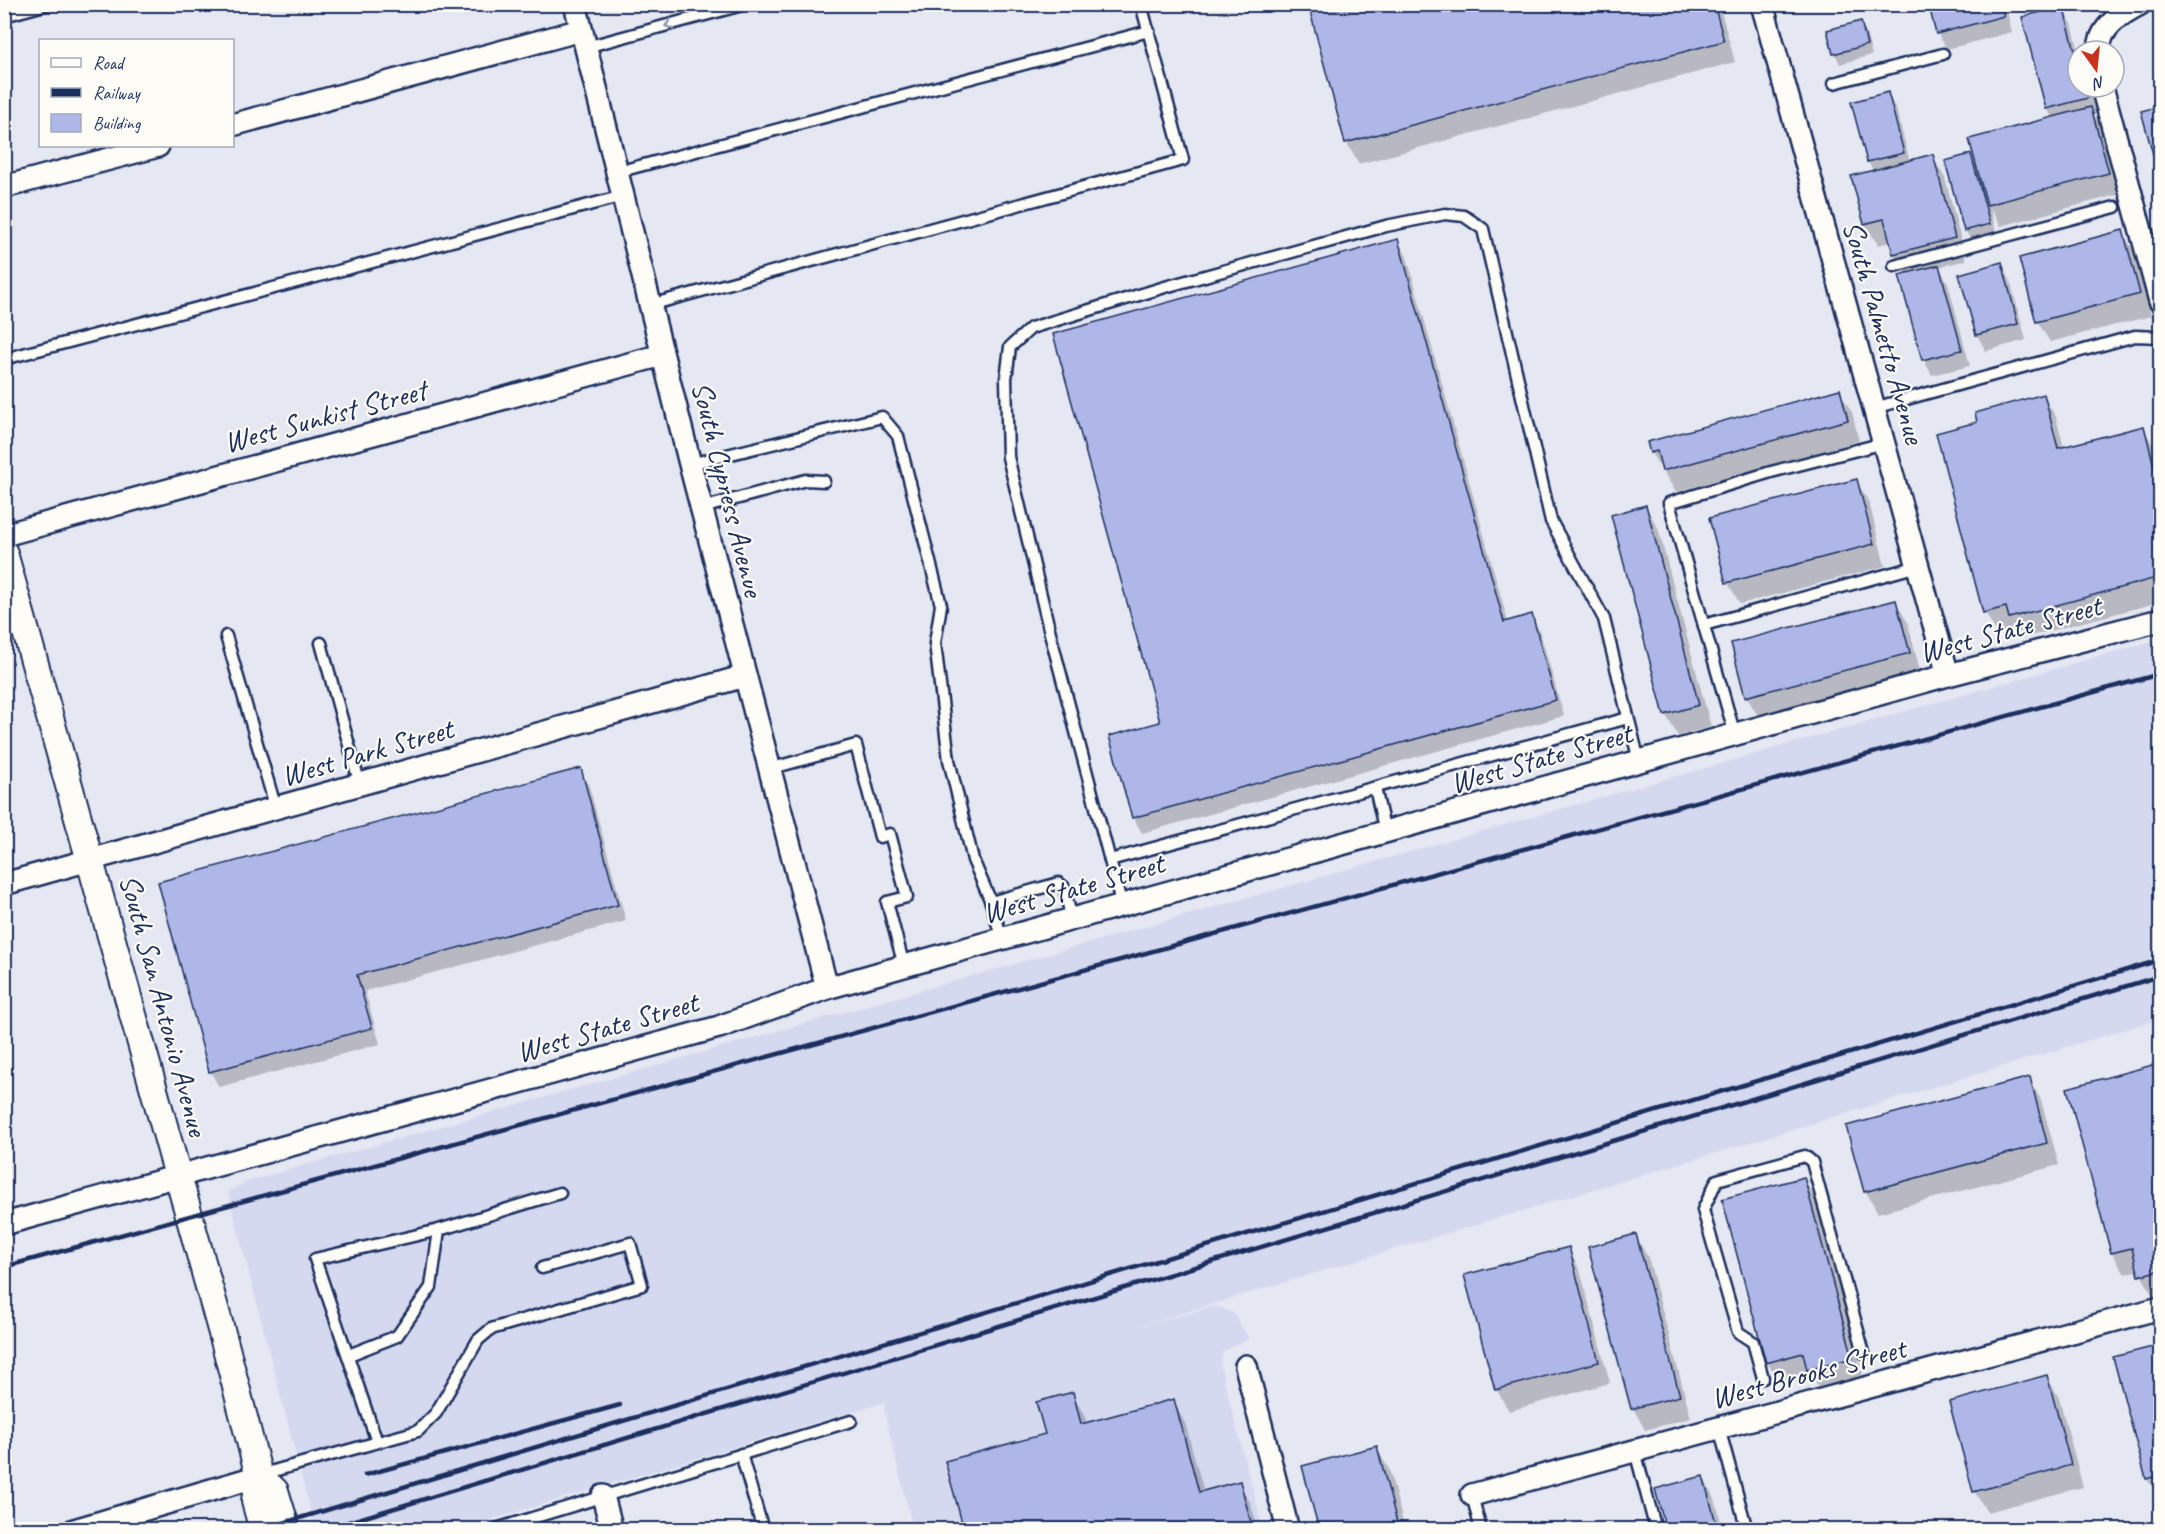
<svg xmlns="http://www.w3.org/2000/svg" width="2165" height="1534" font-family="Caveat,sans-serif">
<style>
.built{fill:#d4d9ef}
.shadow{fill:#0003}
.building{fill:#aeb7e7;stroke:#1b2f5e;stroke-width:1.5}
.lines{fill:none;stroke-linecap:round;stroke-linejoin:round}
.service-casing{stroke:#1b2f5e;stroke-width:15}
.minor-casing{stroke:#1b2f5e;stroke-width:26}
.tertiary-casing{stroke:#1b2f5e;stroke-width:30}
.service{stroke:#fdfcf7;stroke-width:10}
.minor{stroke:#fdfcf7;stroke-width:21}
.tertiary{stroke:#fdfcf7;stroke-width:26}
.rail{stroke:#1b2f5e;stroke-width:4.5}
.oneway{stroke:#8c96aa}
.labels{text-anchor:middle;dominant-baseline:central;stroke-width:4.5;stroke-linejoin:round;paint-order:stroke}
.street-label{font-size:30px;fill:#1b2f5e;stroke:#fdfcf7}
</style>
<rect width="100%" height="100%" fill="#e5e7f2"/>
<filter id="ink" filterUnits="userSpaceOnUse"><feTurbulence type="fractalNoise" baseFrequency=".0167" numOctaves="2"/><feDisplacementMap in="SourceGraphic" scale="12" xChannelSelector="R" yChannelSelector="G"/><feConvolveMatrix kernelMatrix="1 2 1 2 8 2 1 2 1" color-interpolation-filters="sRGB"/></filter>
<g filter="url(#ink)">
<path class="built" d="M2160 639V1019L1136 1327 1215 1306 1233 1313 1249 1339 1223 1351 1220 1364 1263 1529H913L884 1410 885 1402 460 1529H315L228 1192 249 1181Z"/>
<g class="shadow">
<path d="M1309 4H1719L1735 62 1359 164 1346 142Z"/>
<path d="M1941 4H2005L2012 32 1947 49 1937 33Z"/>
<path d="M2063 8 2072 24 2079 51 2078 87H2089L2096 114 2094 115 2103 130 2120 194 2001 226 1990 208 1998 240 1974 246 1965 230 1971 156 1977 168 2053 118 2047 109 2024 18Z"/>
<path d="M1860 23 1866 33 1872 55 1840 64 1835 54Z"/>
<path d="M1887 93 1896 109 1910 162 1932 156 1945 178 1966 260 1939 267 1948 283 1970 366 1932 375 1923 359 1907 275 1894 254 1891 242 1878 245 1865 224 1853 177 1874 172 1868 162 1853 103Z"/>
<path d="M2156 109 2160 116V175L2143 113Z"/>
<path d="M2122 232 2135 253 2151 316 2050 342 2037 321Z"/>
<path d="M1398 241 1407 257 1508 622 1531 616 1540 632 1564 716 1142 833 1133 817 1162 723Z"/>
<path d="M2001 264 2010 280 2026 340 1986 351 1977 335 1961 275Z"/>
<path d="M1839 391 1852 412 1859 441 1676 492 1651 453 1649 443Z"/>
<path d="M2043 396 2056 417 2064 448 2143 427 2155 449 2160 469V602L2022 638 2017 629 1997 634 1985 612 1979 423Z"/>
<path d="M1856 481 1869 502 1885 566 1740 604 1728 583 1711 519Z"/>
<path d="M1646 507 1658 528 1711 727 1678 736 1665 714Z"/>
<path d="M1895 601 1908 623 1921 675 1759 718 1747 697Z"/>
<path d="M580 770 589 786 626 921 365 991 380 1044 219 1087 210 1071Z"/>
<path d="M2160 1064V1295L2153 1297 2139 1270 2125 1274 2112 1253 2068 1089Z"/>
<path d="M2029 1079 2041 1100 2059 1165 1878 1213 1866 1192 1848 1127Z"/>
<path d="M1804 1179 1816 1200 1864 1379 1821 1391 1812 1375 1780 1384 1768 1363 1724 1200Z"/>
<path d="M1635 1235 1648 1257 1691 1418 1645 1430 1633 1408Z"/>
<path d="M1568 1249 1580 1270 1610 1383 1509 1411 1496 1389Z"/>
<path d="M2160 1346V1500L2147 1479 2115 1358Z"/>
<path d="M2047 1377 2059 1398 2083 1487 1987 1512 1974 1491Z"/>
<path d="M1072 1393 1084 1415 1087 1424 1173 1401 1185 1423 1204 1492 1239 1483 1251 1504 1258 1530H965L1046 1435Z"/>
<path d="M1376 1448 1389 1469 1405 1530H1321Z"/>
<path d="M1703 1478 1715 1499 1723 1530H1667Z"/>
</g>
<g class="building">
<path d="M1308 4H1714L1724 41 1345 143Z"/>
<path d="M1935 4H2001L2004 16 1936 34 1929 6Z"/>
<path d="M2063 6 2078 61V87H2085L2088 98 2046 109 2022 17Z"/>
<path d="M1861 21 1867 45 1833 54 1827 30Z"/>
<path d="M1888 92 1904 153 1867 162 1851 102Z"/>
<path d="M2091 107 2109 173 1987 205 1969 139Z"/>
<path d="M2157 107 2160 119V180L2141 111Z"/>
<path d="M1933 154 1955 238 1893 254 1884 219 1864 224 1851 176Z"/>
<path d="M1971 154 1990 224 1964 231 1945 161Z"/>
<path d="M2123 230 2140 294 2036 322 2019 258Z"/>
<path d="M1398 239 1504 622 1532 614 1556 700 1132 818 1109 736 1160 722 1053 334Z"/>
<path d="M2002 262 2018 324 1976 335 1959 274Z"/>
<path d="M1939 265 1962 350 1922 360 1899 275Z"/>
<path d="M1840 389 1848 420 1662 471 1657 451 1650 453 1647 442Z"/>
<path d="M2044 394 2058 448 2144 426 2160 490V565L2157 566 2160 577 2009 618 2006 607 1983 613 1936 433 1977 422 1975 413Z"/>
<path d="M1857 479 1874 544 1726 583 1709 518Z"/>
<path d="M1646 505 1699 705 1664 715 1611 515Z"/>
<path d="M1896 600 1910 653 1745 697 1731 643Z"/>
<path d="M581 768 618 905 357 975 372 1028 209 1072 158 882Z"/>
<path d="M2160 1063V1270L2139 1276 2132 1248 2111 1253 2067 1088Z"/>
<path d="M2030 1077 2047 1143 1864 1192 1846 1126Z"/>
<path d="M1804 1177 1853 1358 1807 1370 1803 1353 1766 1363 1722 1199Z"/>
<path d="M1636 1234 1680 1396 1631 1409 1588 1247Z"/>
<path d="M1569 1247 1599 1362 1495 1390 1464 1275Z"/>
<path d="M2160 1345V1475L2146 1479 2113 1357Z"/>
<path d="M2047 1375 2071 1465 1973 1492 1949 1402Z"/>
<path d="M1073 1392 1081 1424 1174 1399 1199 1492 1240 1481 1253 1530H964L945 1461 1045 1434 1036 1402Z"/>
<path d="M1377 1446 1399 1530H1319L1302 1466Z"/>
<path d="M1703 1476 1718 1530H1666L1655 1489Z"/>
</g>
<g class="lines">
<defs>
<g id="service">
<path d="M4 16 48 4"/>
<path d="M586 47 746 4"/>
<path d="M1834 83 1943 54"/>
<path d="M617 172 1149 31"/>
<path d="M1894 266 2115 207"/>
<path d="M650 305 1183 160 1141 4"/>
<path d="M4 359 623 196"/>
<path d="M1874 408 2135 336 2160 337"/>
<path d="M690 464 882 417 898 436 941 605 935 643 949 760 973 860 991 902"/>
<path d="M702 508 806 480 824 481"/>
<path d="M1704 625 1918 566"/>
<path d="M226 636 276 809"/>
<path d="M321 643 360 785"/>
<path d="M1735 735 1669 503 1771 472 1884 443"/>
<path d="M769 769 856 745 880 837 890 834 907 897 887 902 904 966"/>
<path d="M1375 788 1385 832"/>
<path d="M1110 860 1628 718"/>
<path d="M1122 906 1051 637 1008 457 1006 379 1010 347 1031 328 1165 287 1386 226 1445 214 1464 216 1483 229 1551 521 1604 619 1639 761"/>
<path d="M1002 939 991 902 1059 883 1064 887 1072 920"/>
<path d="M349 1355 397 1336 431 1287 439 1230"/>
<path d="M1763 1378 1753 1342 1738 1332 1703 1210 1717 1180 1805 1156 1812 1162 1864 1353"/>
<path d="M1719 1428 1747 1530"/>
<path d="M377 1442 315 1259 439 1230 560 1193"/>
<path d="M1635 1451 1656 1530"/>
<path d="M741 1454 763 1530"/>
<path d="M259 1475 418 1431 436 1413 478 1340 491 1329 642 1285 630 1243 542 1268"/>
<path d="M1472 1495 1481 1530"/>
<path d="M493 1530 851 1421"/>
</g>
<g id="minor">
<path d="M575 4 690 464 827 988"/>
<path d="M1762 4 1948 675"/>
<path d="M2099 51C2099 27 2121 14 2140 4"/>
<path d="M2102 87 2160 301"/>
<path d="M232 125 581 30"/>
<path d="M4 187 158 146"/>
<path d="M4 535 662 355"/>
<path d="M4 884 745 676"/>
<path d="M4 1224 719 1027 827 988 904 966 1948 675 2160 620"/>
<path d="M1246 1366 1288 1530"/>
<path d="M1472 1495 2160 1308"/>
<path d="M603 1496 612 1530"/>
<path d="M74 1530 259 1476"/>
</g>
<g id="tertiary">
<path d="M4 553 225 1344 259 1476 255 1501 263 1530"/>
<path d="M259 1476 275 1491 287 1530"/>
</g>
</defs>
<use href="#service" class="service-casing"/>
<use href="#minor" class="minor-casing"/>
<use href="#tertiary" class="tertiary-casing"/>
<use href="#service" class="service"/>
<use href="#minor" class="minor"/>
<use href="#tertiary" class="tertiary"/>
<g class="rail">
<path d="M4 1267 2160 674"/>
<path d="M365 1475 620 1405"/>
<path d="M260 1530 2160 960"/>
<path d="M322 1530 2160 976"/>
</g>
</g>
<defs><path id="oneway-chevron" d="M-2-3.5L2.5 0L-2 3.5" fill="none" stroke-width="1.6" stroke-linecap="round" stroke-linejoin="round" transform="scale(1.5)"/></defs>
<use class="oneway" href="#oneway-chevron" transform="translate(669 25) rotate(165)"/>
</g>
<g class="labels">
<g class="street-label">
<text transform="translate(1884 332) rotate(74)">South Palmetto Avenue</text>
<text transform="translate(325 416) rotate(-15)">West Sunkist Street</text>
<text transform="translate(728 489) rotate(76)">South Cypress Avenue</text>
<text transform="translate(2010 629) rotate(-15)">West State Street</text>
<text transform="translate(367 752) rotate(-16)">West Park Street</text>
<text transform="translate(1541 758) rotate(-16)">West State Street</text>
<text transform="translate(1073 888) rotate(-16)">West State Street</text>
<text transform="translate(164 1005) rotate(75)">South San Antonio Avenue</text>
<text transform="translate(607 1027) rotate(-16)">West State Street</text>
<text transform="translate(1808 1373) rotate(-15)">West Brooks Street</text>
</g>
</g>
<rect width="2165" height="1534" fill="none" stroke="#fdfcf7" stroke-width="24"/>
<rect x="12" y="12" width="2141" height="1510" fill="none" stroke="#1b2f5e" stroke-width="2" filter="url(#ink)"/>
<rect x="39" y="39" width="195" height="108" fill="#fdfcf7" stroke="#a3aaba" stroke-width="1.5"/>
<rect x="51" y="58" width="30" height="9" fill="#fdfcf7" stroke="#a3aaba" stroke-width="1.5"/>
<text x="93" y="69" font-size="18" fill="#1b2f5e">Road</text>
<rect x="51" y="88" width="30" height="9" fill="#1b2f5e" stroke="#a3aaba" stroke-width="1.5"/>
<text x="93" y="99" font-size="18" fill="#1b2f5e">Railway</text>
<rect x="51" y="114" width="30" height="18" fill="#aeb7e7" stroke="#a3aaba" stroke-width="1.5"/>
<text x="93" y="129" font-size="18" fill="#1b2f5e">Building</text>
<g transform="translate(2096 69) rotate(165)"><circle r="28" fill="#fdfcf7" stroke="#a3aaba" stroke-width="1.5"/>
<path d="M0-4.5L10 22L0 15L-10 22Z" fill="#c8321e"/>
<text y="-9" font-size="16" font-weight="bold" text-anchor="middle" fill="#1b2f5e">N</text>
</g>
</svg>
